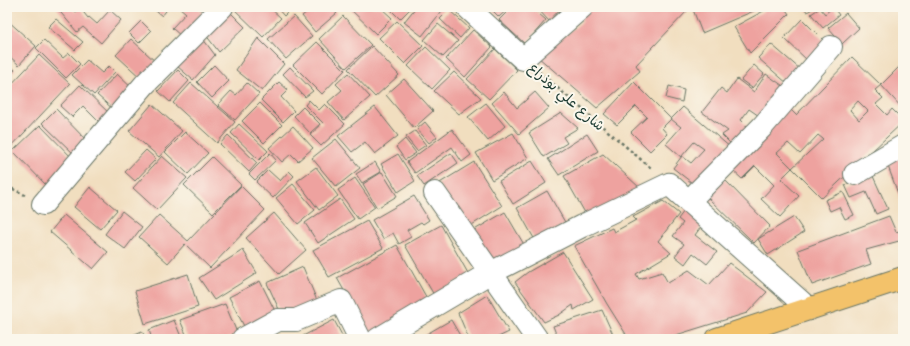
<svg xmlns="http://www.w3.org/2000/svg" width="910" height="346" font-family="'Playpen Sans','Playpen Sans Arabic',sans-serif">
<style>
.building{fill:#eea29f;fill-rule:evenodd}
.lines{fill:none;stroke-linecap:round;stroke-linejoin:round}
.minor-casing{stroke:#687565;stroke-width:24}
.major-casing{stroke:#687565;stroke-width:24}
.path{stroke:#687565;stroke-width:2.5;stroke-dasharray:3 3;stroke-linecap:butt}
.minor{stroke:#fff;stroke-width:22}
.major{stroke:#f3c26a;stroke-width:22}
.labels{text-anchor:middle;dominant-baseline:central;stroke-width:4;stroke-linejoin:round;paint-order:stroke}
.street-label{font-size:14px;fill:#1f3d34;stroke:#fbf7ec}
</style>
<rect width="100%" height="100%" fill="#fbf7ec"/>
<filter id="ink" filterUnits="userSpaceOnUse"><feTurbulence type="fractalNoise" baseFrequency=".025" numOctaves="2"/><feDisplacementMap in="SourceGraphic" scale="8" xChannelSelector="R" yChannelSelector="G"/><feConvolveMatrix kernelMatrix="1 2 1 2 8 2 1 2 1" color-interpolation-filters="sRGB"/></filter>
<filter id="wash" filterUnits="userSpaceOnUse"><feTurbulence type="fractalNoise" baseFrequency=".012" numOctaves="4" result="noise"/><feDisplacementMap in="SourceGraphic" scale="16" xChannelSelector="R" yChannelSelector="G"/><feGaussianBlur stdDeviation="0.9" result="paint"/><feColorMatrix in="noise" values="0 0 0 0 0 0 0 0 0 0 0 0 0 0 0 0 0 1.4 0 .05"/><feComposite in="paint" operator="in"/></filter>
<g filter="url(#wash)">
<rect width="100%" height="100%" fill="#f1debf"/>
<g id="blocks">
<g class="building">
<path d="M56 7H71L75 12 80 8 88 18 89 17 97 24 110 10 121 20 101 43 83 27 77 32Z"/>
<path d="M151 7H169L162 16Z"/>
<path d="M179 7H197L203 13 182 37 172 28 186 13Z"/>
<path d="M232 7H269L281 18 263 37Z"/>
<path d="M276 7H293L284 16Z"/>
<path d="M313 7H332L337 13 315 32 302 16Z"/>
<path d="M348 7H380L392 18 376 34Z"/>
<path d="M390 7H412L400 19 389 8Z"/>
<path d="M416 7H445L422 36 404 22Z"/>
<path d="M489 7H510L499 17Z"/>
<path d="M512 7H531L546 20 525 44 499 20Z"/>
<path d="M536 7H562L549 21Z"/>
<path d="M589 7H686L688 10 636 65 640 71 597 108 538 57 583 21 578 17Z"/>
<path d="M692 7H763L702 33Z"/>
<path d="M771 7H784L789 14 750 53 734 27Z"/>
<path d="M804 7H816L807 12Z"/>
<path d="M833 7 839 15 823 28 811 14 820 8 825 14Z"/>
<path d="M449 10 469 28 460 38 440 19Z"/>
<path d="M229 11 245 27 219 52 205 34Z"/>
<path d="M846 13 859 28 842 44 828 28Z"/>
<path d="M294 16 312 36 286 59 268 39Z"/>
<path d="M343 16 371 45 346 68 319 39Z"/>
<path d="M56 19 83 42 75 50 48 27Z"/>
<path d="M802 19 827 44 809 62 784 38Z"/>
<path d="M7 20 36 46 19 65 7 54Z"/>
<path d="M141 21 151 31 139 43 129 33Z"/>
<path d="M397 21 423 46 405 64 379 38Z"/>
<path d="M438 24 458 41 443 57 424 40Z"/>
<path d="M473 30 492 47 465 77 446 59Z"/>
<path d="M258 38 284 64 262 91 236 70Z"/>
<path d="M131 39 157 63 142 79 116 55Z"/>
<path d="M203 39 215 55 193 80 177 66Z"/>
<path d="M44 40 63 58 69 53 80 64 66 78 36 48Z"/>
<path d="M317 42 345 70 322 94 293 65Z"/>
<path d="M771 44 801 70 788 84 758 58Z"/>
<path d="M372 46 399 75 375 97 348 69Z"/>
<path d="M426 47 450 70 432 89 408 66Z"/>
<path d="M495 49 517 70 489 99 467 79Z"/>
<path d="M39 55 70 84 9 149 7 148V89Z"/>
<path d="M852 57 881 85 875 90 883 98 876 104 887 115 892 109 903 120V122L822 198 792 168 781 179 799 196 780 217 761 199 774 185 755 166 742 179 730 168 786 105 796 115ZM858 101 868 111 859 120 850 110ZM818 135 823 139 792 168 777 153 788 143 800 154Z"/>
<path d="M87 60 102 73 109 66 115 72 94 95 72 75Z"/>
<path d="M7 62 15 70 7 78Z"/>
<path d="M214 65 229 81 212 98 197 82Z"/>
<path d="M754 65 764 74 752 88 741 80Z"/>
<path d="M900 66 903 69V109L881 85Z"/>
<path d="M290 67 313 91 305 97 283 74Z"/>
<path d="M178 70 189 81 170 102 158 91Z"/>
<path d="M454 72 481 98 459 114 434 91Z"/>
<path d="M348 73 370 97 344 120 328 102 342 90 336 84Z"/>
<path d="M117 74 134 90 115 111 97 95Z"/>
<path d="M766 74 789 90 762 118 749 109 741 120 752 131 735 148 722 135 728 131 702 112 721 88 727 93 737 79 754 92Z"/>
<path d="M404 79 433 111 414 128 386 95Z"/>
<path d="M279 82 288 90 281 97 294 111 283 122 261 100Z"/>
<path d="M634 82 671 119 662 128 667 134 650 151 631 132 647 117 636 106 617 125 604 114Z"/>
<path d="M191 83 235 122 217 143 173 103Z"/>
<path d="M247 83 259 94 235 120 218 105 231 91 236 95Z"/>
<path d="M80 85 113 117 103 126 83 106 72 117 60 106Z"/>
<path d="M669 86 684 90 682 102 666 98Z"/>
<path d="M504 92 517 108 535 92 549 108 519 134 492 103Z"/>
<path d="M309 100 319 110 325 104 345 124 321 146 310 135 323 123 305 105Z"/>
<path d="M260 103 282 125 264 143 242 121Z"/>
<path d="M486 103 505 126 488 141 468 117Z"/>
<path d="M152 104 182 131 159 157 129 131Z"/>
<path d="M303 107 320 124 310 133 294 116Z"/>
<path d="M375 107 398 136 375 154 365 142 352 152 338 136Z"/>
<path d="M683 107 731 148 696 186 673 168 682 156 691 163 704 149 694 142 681 157 666 144 681 127 671 119Z"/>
<path d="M56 109 89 143 76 156 42 123Z"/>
<path d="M561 113 578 128 563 137 567 143 544 157 529 133Z"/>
<path d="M425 122 437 137 429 143 417 129Z"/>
<path d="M239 124 268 151 259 160 231 133Z"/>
<path d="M40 125 75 161 48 187 13 151Z"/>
<path d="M293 126 313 148 298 161 291 154 282 162 269 148Z"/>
<path d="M452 129 471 155 462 162 452 147 415 173 407 162Z"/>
<path d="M415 131 426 145 417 151 406 137Z"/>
<path d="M185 132 208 153 188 174 165 152Z"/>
<path d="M513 133 528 158 492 180 476 153Z"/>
<path d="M587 134 598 151 559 175 548 159Z"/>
<path d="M228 135 257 163 249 172 220 144Z"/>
<path d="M336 139 360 168 336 187 312 158Z"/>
<path d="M405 139 416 153 405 160 396 147Z"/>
<path d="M146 150 156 159 135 181 125 172Z"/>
<path d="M270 153 276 160 255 180 249 174Z"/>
<path d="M451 153 458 163 424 186 417 176Z"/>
<path d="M398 154 415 181 398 192 381 164Z"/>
<path d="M603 154 640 188 588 218 564 176Z"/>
<path d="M162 156 187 178 157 210 133 188Z"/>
<path d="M903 156V199H900L885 158Z"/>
<path d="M212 157 241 185 213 213 184 185Z"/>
<path d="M532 161 546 183 513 204 499 181Z"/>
<path d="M375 162 381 172 362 183 356 174Z"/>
<path d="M474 162 502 206 467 228 438 184Z"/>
<path d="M316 167 338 196 319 210 297 181Z"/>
<path d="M268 170 280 181 289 171 294 176 273 198 256 182Z"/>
<path d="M382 172 397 196 377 208 363 184Z"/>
<path d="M872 174 888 209 876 214 866 192 851 198 845 185Z"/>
<path d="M355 178 375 207 358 219 338 190Z"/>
<path d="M724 179 770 226 754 243 705 195Z"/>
<path d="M293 184 315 210 298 224 276 198Z"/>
<path d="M241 186 265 210 210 268 185 244 168 263 139 237 159 215 188 241Z"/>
<path d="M90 187 117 210 100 229 74 207Z"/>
<path d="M547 191 566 224 536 242 517 208Z"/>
<path d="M843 192 854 215 845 219 839 207 830 211 825 200Z"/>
<path d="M414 196 429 220 423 224 421 222 407 230 411 237 399 244 393 233 383 239 372 220Z"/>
<path d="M340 199 354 219 318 243 305 223Z"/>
<path d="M663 201 679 214 658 241 671 253 636 274 639 279 662 272 668 283 689 270 709 285 729 263 767 292 747 313 663 339H629L607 304 574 246 612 228 614 232 636 220 633 217Z"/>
<path d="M687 207 706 220 695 235 717 252 707 264 693 253 685 264 675 256 684 244 673 236 683 223 678 219Z"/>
<path d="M122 211 142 227 125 249 105 234Z"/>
<path d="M505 212 526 248 493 268 471 232Z"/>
<path d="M274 213 306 250 279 274 246 238Z"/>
<path d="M64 215 108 252 93 269 50 232Z"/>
<path d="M889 216 896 232 903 230V252L899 241 866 250 871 264 812 285 798 250Z"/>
<path d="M794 217 804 232 768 255 758 239Z"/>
<path d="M367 221 383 248 329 277 313 250Z"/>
<path d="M441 225 469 275 434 295 405 245Z"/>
<path d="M397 245 429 302 369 335 337 278Z"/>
<path d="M243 250 257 273 214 300 199 278Z"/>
<path d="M563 252 593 299 574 310 573 305 559 315 544 322 515 282 528 272Z"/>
<path d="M303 267 318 303 283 318 267 283Z"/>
<path d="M188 274 198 307 145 324 135 291Z"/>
<path d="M260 281 277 315 246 330 229 297Z"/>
<path d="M487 295 509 332 494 339H469L458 313Z"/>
<path d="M225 304 238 335 224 339H188L180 320Z"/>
<path d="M602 310 615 339H558L553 326Z"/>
<path d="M174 320 182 339H152L149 330Z"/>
<path d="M334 320 344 339H305L303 336Z"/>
<path d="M451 320 462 339H418Z"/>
<path d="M142 331 146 339H129L128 337Z"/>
</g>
</g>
</g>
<g filter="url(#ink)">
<use href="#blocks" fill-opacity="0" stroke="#687565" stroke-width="1"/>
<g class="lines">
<defs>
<g id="minor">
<path d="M467 7 523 59 582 7"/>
<path d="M855 174 903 146"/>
<path d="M435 193 537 339"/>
<path d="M689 201 762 127 831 47"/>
<path d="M43 204 145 84 222 7"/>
<path d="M243 339 278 320H296L341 301 360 339"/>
<path d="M378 339 481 278 582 226 669 184 809 309"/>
</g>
<path id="major" d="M717 339 903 278"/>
</defs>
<use href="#minor" class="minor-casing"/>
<use href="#major" class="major-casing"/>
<g class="path">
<path d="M539 72 652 169"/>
<path d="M7 186 25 195"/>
</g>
<use href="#minor" class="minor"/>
<use href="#major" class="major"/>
</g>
</g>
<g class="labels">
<g class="street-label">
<text transform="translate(567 96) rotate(41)">شارع علي بوذراع</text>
</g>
</g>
<rect width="910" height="346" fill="none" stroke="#fbf7ec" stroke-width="24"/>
</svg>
